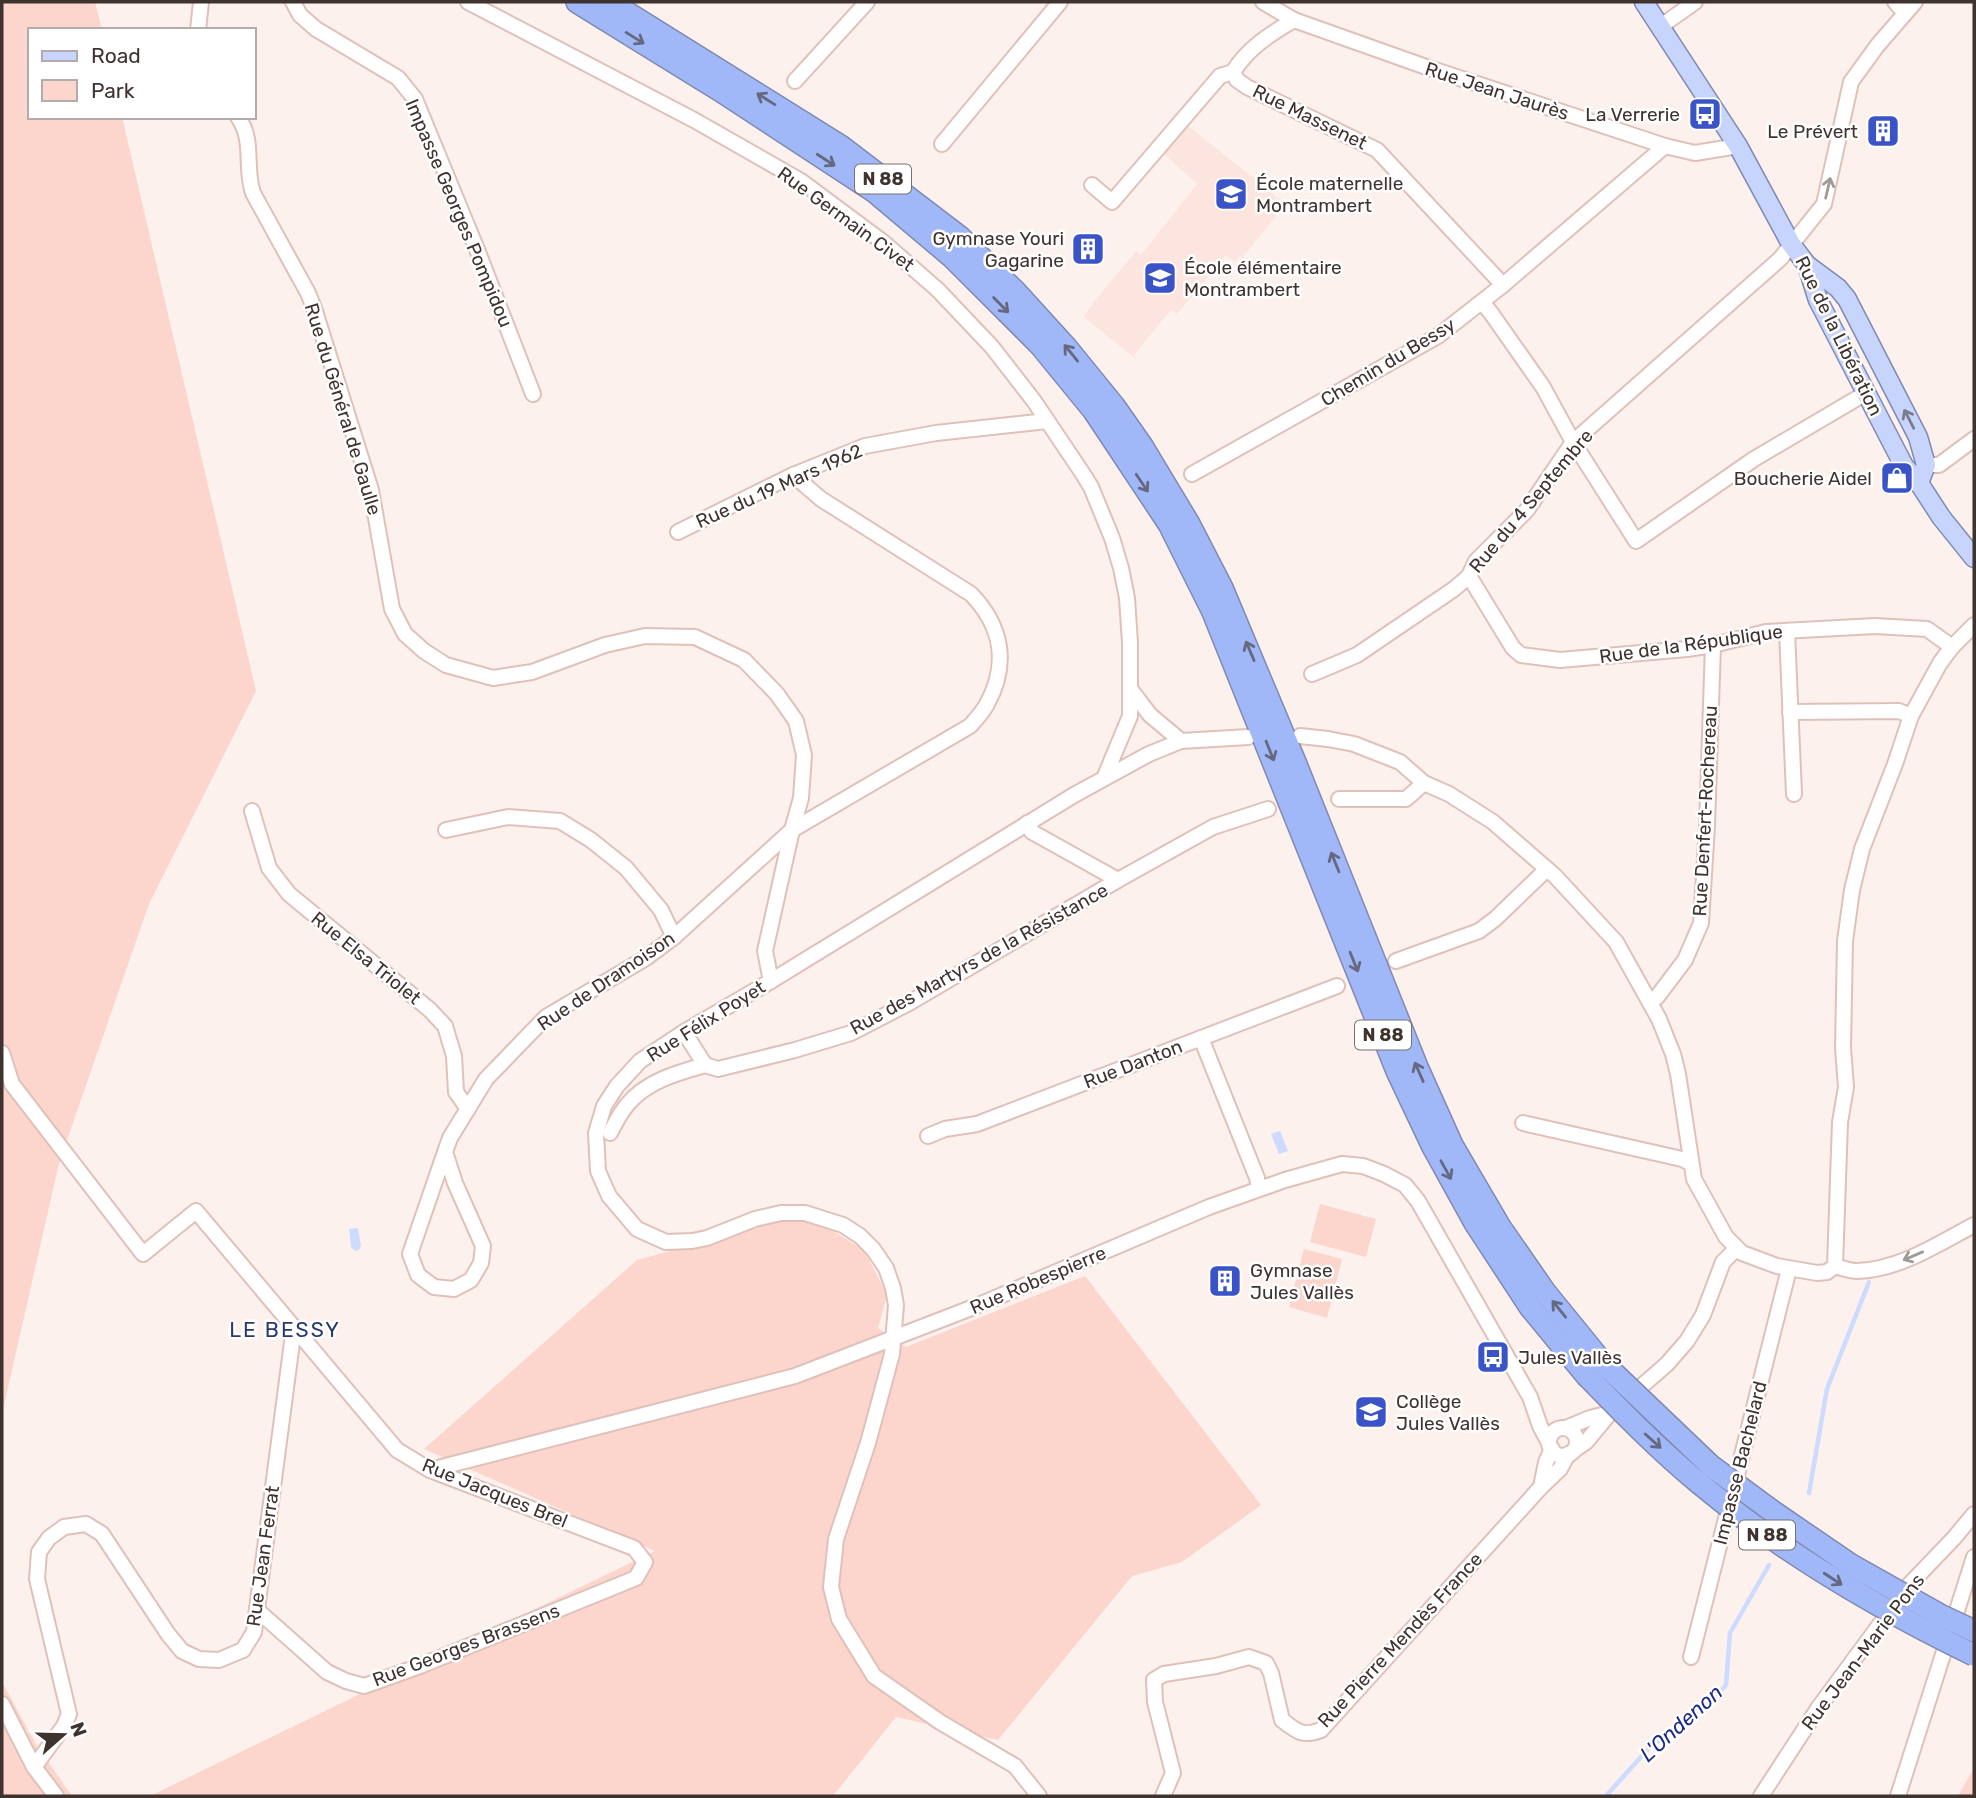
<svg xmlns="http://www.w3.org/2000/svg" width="1976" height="1798" font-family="Rubik,sans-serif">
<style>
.built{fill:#fce5df}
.green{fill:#fcd5cc}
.water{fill:#cddbfe}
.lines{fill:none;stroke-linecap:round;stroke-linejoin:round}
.stream{stroke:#cddbfe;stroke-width:4.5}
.minor-casing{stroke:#dfc1ba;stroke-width:18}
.major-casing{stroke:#7f89b2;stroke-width:21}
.highway-casing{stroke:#7f89b2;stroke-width:24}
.minor{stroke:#fff;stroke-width:14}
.major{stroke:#c7d4fb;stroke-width:18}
.highway{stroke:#a1b8f8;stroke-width:21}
.highway-bridge-casing{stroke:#7f89b2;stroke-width:24;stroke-linecap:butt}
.highway-bridge{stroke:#a1b8f8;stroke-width:21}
.oneway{stroke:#666880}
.oneway2{stroke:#9f9998}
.oneway3{stroke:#7c7b8b}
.labels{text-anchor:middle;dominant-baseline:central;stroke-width:5;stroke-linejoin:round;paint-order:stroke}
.shield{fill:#fff;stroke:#79706e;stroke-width:2}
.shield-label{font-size:18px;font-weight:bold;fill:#3f3330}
.street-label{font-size:19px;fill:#3f3330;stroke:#fff}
.poi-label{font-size:19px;fill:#3f3330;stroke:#fff;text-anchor:start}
.neighbourhood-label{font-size:21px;letter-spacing:2px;fill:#283972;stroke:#fff}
.water-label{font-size:21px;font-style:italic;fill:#1b2a89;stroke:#fff}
</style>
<rect width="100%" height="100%" fill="#fdf1ee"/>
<path class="built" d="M1187 125 1286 204 1242 258 1240 256 1235 262 1226 255 1177 314 1171 310 1134 355 1137 360 1084 317 1092 304 1136 251 1141 255 1197 184 1164 154Z"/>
<g class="green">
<path d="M2 2H95L102 30H30V117H122L256 691 149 904 59 1163 2 1414Z"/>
<path d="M1320 1204 1376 1219 1366 1257 1310 1242Z"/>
<path d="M796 1217 828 1228 864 1250 887 1295 878 1328 906 1347 1085 1276 1261 1505 1182 1562 1132 1576 998 1740 896 1717 833 1796H150L655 1551 424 1449 637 1260Z"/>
<path d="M1304 1249 1342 1259 1327 1318 1289 1307Z"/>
<path d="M2 1682 37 1746 72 1796H2Z"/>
<path d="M1974 1768V1796H1958Z"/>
</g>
<g class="water">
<path d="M1280 1131 1288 1151 1279 1154 1271 1134Z"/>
<path d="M358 1228 361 1246 359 1250 355 1251 351 1247 349 1229Z"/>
</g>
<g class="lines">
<g class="stream">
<path d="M1809 1493 1827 1389 1869 1282"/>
<path d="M1606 1796 1648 1749 1711 1701 1726 1685 1730 1633 1769 1565"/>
</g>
<defs>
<g id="minor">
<path d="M293 2 300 15 316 29 398 78 415 99 478 252 533 394"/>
<path d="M468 2 694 120 801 181 883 242 938 290 992 347 1034 401 1083 474 1091 487 1112 538 1121 568 1127 598 1130 643V716L1105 776"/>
<path d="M1263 2 1294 20 1429 68 1665 146 1695 153 1738 146"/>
<path d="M1895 2 1905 13"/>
<path d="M1661 26 1695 2"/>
<path d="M198 30 201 2"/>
<path d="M1233 72 1237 80 1247 87 1377 150 1503 285"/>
<path d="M795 81 867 2"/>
<path d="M238 117C255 141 244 168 253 193L308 293 314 308 371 490 392 609 405 634 424 651 446 665 493 678 532 672 605 645 645 636 695 637 744 660 777 694 796 721 804 755 801 798 792 830 765 951 771 981"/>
<path d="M942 144 1060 2"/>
<path d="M1092 185 1112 202 1220 76 1233 72C1248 48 1270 34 1294 20"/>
<path d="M1482 302 1491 313 1543 387 1573 442 1636 541 1754 459 1866 393"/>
<path d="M1926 465H1939L1974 439"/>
<path d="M1192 474 1438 336 1503 285 1665 146"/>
<path d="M678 532 793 475 865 446 936 433 1047 421"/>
<path d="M1469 576 1513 648 1521 655 1560 660 1687 649 1713 645 1766 632 1875 626 1927 629 1952 647"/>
<path d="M1787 631 1794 794"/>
<path d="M1312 674 1357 655 1454 589 1469 576 1476 561 1527 510 1573 442 1780 259 1824 204 1851 82 1877 46 1915 2"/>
<path d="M1131 690 1150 715 1181 741"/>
<path d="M1790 712 1899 711 1911 716"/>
<path d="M1300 736 1328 739 1354 744 1400 762 1424 783 1449 794 1493 822 1555 876 1616 942 1659 1019 1673 1054 1678 1074 1694 1179 1726 1237 1742 1253 1777 1266 1817 1273 1827 1272 1835 1266"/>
<path d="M1339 799H1406L1424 783"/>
<path d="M252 811 269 868 289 894 430 1010 445 1026 454 1056 456 1092 468 1109"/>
<path d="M446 830 508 817 560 821 591 840 626 868 661 910 674 937"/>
<path d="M1118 880 1213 827 1268 809"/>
<path d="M1396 961 1479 931 1495 919 1547 869"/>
<path d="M1650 1003 1657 997 1685 960 1701 923 1707 826 1713 645"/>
<path d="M684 1032 705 1065 718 1069 795 1050 851 1033 909 1003 1118 880 1032 832 1027 823"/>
<path d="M1201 1038 1257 1178 1259 1188"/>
<path d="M2 1053 12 1084 143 1254 196 1211 397 1450 430 1470 634 1548 645 1562 636 1578 420 1666 364 1686 346 1681 327 1672 257 1610"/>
<path d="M1523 1123 1682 1159 1690 1163"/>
<path d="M610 1133C615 1124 620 1113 627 1105 646 1081 677 1073 705 1065"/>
<path d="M928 1136 945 1129 977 1124 1337 986"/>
<path d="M445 1152 455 1183 483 1246 481 1263 471 1280 454 1289 434 1287 418 1275 410 1254 445 1152 450 1138 486 1079 546 1017 646 958 674 937 792 830 970 726C976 719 983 712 987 704 1009 664 1002 626 971 594L821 499 793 475"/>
<path d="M1835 1266 1840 1122 1846 1087 1843 1048 1845 941 1852 890 1862 849 1895 764 1911 716 1940 663 1952 647 1974 625"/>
<path d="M1835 1266C1842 1268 1850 1271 1857 1271 1899 1270 1938 1244 1974 1225"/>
<path d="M1628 1398 1667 1364 1687 1341 1703 1315 1723 1262 1736 1249"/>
<path d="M1566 1428 1590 1418 1610 1413 1586 1442 1574 1450"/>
<circle cx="1563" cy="1442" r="14"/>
<path d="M1552 1449 1546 1462 1541 1487 1560 1469 1568 1454"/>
<path d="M430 1470 795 1376 974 1307 1209 1207 1285 1180 1342 1164 1363 1166 1384 1174 1405 1185 1418 1201 1530 1397 1540 1426 1549 1443"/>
<path d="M1691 1657 1789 1269"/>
<path d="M2 1704 34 1767 56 1796"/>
<path d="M34 1767 64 1726 69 1714 37 1579 39 1552 49 1538 64 1527 86 1524 102 1534 168 1634 182 1651 199 1659 219 1660 243 1650 254 1632 294 1327"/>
<path d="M1039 1796 1015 1766 940 1722 874 1676 839 1619 831 1587 836 1539 868 1443 892 1354 896 1305 893 1288 886 1268 873 1249 860 1236 843 1225 805 1213H781L755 1219 707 1238 692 1241 666 1242 637 1229 609 1196 598 1171 596 1133 604 1106 617 1086 640 1061 684 1032 771 981 1074 795 1149 754 1181 741 1248 737"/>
<path d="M1163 1796 1173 1773 1155 1702 1154 1680 1164 1674 1216 1666 1249 1657 1266 1663 1271 1673 1282 1720C1297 1732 1303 1737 1321 1730L1541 1487"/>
<path d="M1761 1796 1819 1707 1909 1585 1954 1538 1974 1514"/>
<path d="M1898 1796 1974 1557"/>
</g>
<g id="major">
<path d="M1644 2 1738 146 1791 244 1807 265 1818 300 1904 466 1919 483 1941 517 1974 558"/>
<path d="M1807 265 1838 288 1847 299 1918 437 1926 465 1919 483"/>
</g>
<g id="highway">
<path d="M577 2 721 91 875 192 952 257 1040 345 1094 411 1169 524 1213 612 1397 1071 1433 1147 1475 1223 1530 1307 1587 1376"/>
<path d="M610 2 842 147 960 237 1016 292 1066 347 1114 406 1142 446 1189 524 1222 588 1295 762 1417 1067 1452 1145 1500 1227 1545 1292 1602 1362"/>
</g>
</defs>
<use href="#minor" class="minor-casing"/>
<use href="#major" class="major-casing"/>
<use href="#highway" class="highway-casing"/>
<use href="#minor" class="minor"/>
<use href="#major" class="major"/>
<use href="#highway" class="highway"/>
<defs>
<g id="highway-bridge">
<path d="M1602 1362 1711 1466 1772 1511 1851 1565 1940 1615 1974 1631"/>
<path d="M1587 1376C1623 1413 1659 1450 1699 1483 1782 1552 1877 1608 1974 1655"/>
</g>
</defs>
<use href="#highway-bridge" class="highway-bridge-casing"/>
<use href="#highway-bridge" class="highway-bridge"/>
</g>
<defs><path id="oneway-shaft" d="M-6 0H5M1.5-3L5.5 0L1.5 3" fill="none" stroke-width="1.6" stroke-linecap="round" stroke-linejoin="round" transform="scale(1.75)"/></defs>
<g class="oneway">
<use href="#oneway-shaft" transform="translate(635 38) rotate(32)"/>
<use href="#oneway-shaft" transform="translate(766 99) rotate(-148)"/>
<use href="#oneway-shaft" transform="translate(826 160) rotate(33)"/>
<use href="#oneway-shaft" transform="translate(1001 305) rotate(45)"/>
<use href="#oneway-shaft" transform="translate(1071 353) rotate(-129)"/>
<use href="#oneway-shaft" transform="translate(1142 483) rotate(56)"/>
<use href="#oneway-shaft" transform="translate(1250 651) rotate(-113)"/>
<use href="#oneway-shaft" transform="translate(1270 751) rotate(68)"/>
<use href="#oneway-shaft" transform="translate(1335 862) rotate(-112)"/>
<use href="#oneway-shaft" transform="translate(1354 962) rotate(68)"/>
<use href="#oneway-shaft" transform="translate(1419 1072) rotate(-114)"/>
<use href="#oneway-shaft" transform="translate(1446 1170) rotate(61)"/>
<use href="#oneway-shaft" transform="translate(1559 1309) rotate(-129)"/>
<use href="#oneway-shaft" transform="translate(1653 1441) rotate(42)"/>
<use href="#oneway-shaft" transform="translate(1833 1579) rotate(33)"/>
</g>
<g class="oneway2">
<use href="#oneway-shaft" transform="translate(1828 188) rotate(-77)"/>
<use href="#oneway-shaft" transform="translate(1913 1256) rotate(157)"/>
</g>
<use class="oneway3" href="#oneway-shaft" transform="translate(1909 419) rotate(-117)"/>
<defs>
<symbol id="bus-square" viewBox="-11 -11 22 22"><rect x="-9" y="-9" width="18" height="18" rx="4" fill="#3a54c7" stroke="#fff"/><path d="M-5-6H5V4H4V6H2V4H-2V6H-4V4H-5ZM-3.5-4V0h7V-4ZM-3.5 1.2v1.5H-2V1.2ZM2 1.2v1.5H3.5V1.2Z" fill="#fff"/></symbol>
<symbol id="building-square" viewBox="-11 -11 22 22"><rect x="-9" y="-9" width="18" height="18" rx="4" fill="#3a54c7" stroke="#fff"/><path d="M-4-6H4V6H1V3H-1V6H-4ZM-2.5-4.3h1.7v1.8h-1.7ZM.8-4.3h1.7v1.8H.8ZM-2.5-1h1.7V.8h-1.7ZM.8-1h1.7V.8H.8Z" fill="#fff"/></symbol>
<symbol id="school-square" viewBox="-11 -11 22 22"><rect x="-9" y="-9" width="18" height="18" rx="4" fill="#3a54c7" stroke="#fff"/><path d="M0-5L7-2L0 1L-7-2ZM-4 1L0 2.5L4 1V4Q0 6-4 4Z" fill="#fff"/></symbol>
<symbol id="shop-square" viewBox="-11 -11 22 22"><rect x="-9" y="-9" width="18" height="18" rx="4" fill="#3a54c7" stroke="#fff"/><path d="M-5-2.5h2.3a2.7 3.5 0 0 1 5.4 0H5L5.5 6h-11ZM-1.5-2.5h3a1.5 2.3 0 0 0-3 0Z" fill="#fff"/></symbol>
</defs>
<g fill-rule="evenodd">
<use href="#bus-square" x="1686" y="95" width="38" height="38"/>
<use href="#building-square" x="1864" y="112" width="38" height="38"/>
<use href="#school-square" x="1212" y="175" width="38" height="38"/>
<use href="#building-square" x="1069" y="230" width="38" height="38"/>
<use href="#school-square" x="1141" y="259" width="38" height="38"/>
<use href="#shop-square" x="1878" y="459" width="38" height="38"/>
<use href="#building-square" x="1206" y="1262" width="38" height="38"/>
<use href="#bus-square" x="1474" y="1338" width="38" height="38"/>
<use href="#school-square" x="1352" y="1393" width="38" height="38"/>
</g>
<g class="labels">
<g class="shield">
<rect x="855" y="164.5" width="56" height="29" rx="5"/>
<rect x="1355" y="1020.5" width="56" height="29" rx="5"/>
<rect x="1739" y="1520.5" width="56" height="29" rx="5"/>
</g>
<g class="shield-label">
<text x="883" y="179">N 88</text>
<text x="1383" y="1035">N 88</text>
<text x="1767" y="1535">N 88</text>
</g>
<g class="street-label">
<text transform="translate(1497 91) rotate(18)">Rue Jean Jaurès</text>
<text transform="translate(1310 117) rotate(26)">Rue Massenet</text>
<text transform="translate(459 213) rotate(67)">Impasse Georges Pompidou</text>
<text transform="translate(846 219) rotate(36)">Rue Germain Civet</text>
<text transform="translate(1839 336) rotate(64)">Rue de la Libération</text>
<text transform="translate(1388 362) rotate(-31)">Chemin du Bessy</text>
<text transform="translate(343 409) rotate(73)">Rue du Général de Gaulle</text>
<text transform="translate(779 486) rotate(-24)">Rue du 19 Mars 1962</text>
<text transform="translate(1531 501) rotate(-50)">Rue du 4 Septembre</text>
<text transform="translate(1691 644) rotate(-8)">Rue de la République</text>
<text transform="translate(1705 811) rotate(-87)">Rue Denfert-Rochereau</text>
<text transform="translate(366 958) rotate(39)">Rue Elsa Triolet</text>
<text transform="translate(979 959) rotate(-29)">Rue des Martyrs de la Résistance</text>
<text transform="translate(606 981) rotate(-34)">Rue de Dramoison</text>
<text transform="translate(706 1021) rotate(-32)">Rue Félix Poyet</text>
<text transform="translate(1133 1064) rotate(-21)">Rue Danton</text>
<text transform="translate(1038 1280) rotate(-23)">Rue Robespierre</text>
<text transform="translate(1740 1463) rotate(-76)">Impasse Bachelard</text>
<text transform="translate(495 1493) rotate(22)">Rue Jacques Brel</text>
<text transform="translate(263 1556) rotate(-82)">Rue Jean Ferrat</text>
<text transform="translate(1400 1640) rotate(-47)">Rue Pierre Mendès France</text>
<text transform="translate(466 1645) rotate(-21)">Rue Georges Brassens</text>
<text transform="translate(1863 1652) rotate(-53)">Rue Jean-Marie Pons</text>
</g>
<g class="poi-label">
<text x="1680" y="114" text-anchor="end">La Verrerie</text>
<text x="1858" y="131" text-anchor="end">Le Prévert</text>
<text x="1256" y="183">École maternelle<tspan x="1256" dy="22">Montrambert</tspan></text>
<text x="1064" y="238" text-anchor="end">Gymnase Youri<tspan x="1064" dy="22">Gagarine</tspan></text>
<text x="1184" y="267">École élémentaire<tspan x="1184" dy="22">Montrambert</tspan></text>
<text x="1872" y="478" text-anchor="end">Boucherie Aidel</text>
<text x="1250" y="1270">Gymnase<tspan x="1250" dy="22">Jules Vallès</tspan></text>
<text x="1518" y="1357">Jules Vallès</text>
<text x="1396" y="1401">Collège<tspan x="1396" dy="22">Jules Vallès</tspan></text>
</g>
<g class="neighbourhood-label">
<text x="285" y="1329">LE BESSY</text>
</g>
<g class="water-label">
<text transform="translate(1681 1723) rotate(-42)">L'Ondenon</text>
</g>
</g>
<rect width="1976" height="1798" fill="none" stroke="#3f3330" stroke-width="7"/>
<rect x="28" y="28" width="228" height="91" fill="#ffffff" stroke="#b2adac" stroke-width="2"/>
<rect x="42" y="51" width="35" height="10" fill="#c7d4fb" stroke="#b2adac" stroke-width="2"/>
<text x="91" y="63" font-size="21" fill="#3f3330">Road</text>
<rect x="42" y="80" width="35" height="21" fill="#fcd5cc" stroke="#b2adac" stroke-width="2"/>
<text x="91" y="98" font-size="21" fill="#3f3330">Park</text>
<g transform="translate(63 1735) rotate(70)" stroke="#ffffff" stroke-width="5" paint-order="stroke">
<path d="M0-5L12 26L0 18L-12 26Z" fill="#3f3330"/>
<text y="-10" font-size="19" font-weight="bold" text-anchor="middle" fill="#3f3330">N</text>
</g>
</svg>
